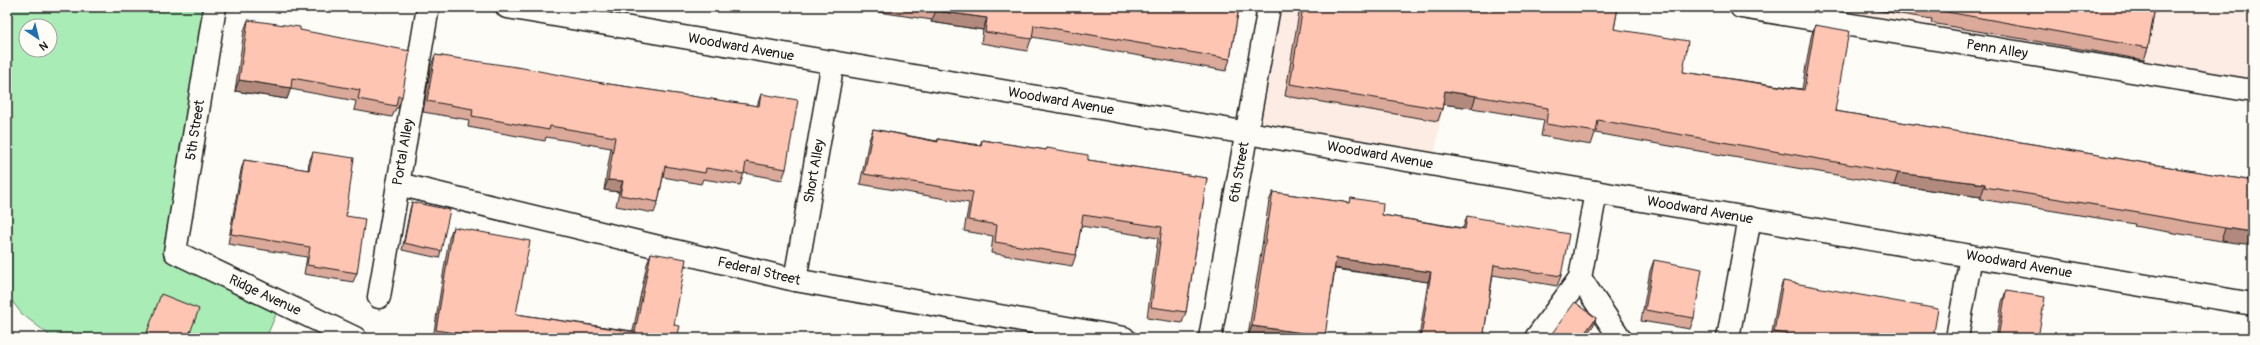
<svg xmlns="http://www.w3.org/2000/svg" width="2260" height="345" font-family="Pangolin,sans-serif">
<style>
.built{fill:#fdece3}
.green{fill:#a9ecb5;stroke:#628468;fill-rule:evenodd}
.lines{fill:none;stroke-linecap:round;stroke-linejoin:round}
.minor-casing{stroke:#1c1c1c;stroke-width:25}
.minor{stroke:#fdfcf7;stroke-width:22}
.wall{fill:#daa99a;stroke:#1c1c1c}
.shaded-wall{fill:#b28a7d;stroke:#1c1c1c}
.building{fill:#fec5b3;stroke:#1c1c1c}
.labels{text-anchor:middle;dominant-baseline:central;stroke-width:3;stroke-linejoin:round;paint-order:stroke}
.street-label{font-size:14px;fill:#1c1c1c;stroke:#fdfcf7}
</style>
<rect width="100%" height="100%" fill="#fdfcf7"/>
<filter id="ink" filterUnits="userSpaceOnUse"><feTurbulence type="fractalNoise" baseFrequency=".025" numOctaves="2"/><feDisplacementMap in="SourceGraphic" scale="8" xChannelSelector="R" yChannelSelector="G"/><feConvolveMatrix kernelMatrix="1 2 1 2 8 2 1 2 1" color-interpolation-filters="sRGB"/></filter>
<g filter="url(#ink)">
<g class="built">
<path d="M1269 7H1459L1433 164 1246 132Z"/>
<path d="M1741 7H2253V91Z"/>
</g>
<path class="green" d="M7 7H211L172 262 277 312 266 338H50L48 334 22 314 7 295ZM26 26H50V50H26Z"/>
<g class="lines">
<defs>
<g id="minor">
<path d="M215 7 175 252 355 338"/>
<path d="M507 7 2253 304"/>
<path d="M1741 7 2253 91"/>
<path d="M398 184 795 280 1124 338"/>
<path d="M1596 192 1580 278 1620 338"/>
<path d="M795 280 833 62"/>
<path d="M379 297 428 7"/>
<path d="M1210 338 1269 7"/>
<path d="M1536 338 1580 278"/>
<path d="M1728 338 1750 218"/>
<path d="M1957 338 1971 256"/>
</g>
</defs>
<use href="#minor" class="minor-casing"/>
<use href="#minor" class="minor"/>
</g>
<g class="wall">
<path d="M779 7H797L796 10Z"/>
<path d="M845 7H1239L1230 59 1226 71 1032 37 1027 51 981 43 983 30 931 22 932 20Z"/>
<path d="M1300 7H1618L1614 29 1683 72 1802 89 1811 37 1815 25 1835 111 2253 181 2221 241 2134 226 2135 224 1980 199 1981 197 1894 185 1595 133 1591 145 1541 136 1544 120 1472 108 1443 104 1442 109 1438 121 1285 96Z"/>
<path d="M1855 7H2155L2148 48 2144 60 1931 23 1932 19Z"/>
<path d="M2224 7H2251L2249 12Z"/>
<path d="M248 20 300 30 402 97 398 108H396L392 117 354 110 356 101 290 89 287 99 235 91 244 31Z"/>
<path d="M435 55 602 83 757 106 761 94 786 169 782 180 744 173 740 185 703 179 701 184 663 177 658 202 654 213 616 206 619 192 604 190 611 148 546 137 545 141 468 127 469 120 423 112 431 66Z"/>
<path d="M873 129 937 141 938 139 980 145 982 140 1046 150 1047 148 1088 160 1207 178 1186 312 1182 323 1147 318 1158 238 1081 226 1076 255 1072 266 991 253 993 236 964 231 969 203 860 184 869 140Z"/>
<path d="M313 152 346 216 357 273 353 282 304 274 307 257 228 244 241 170 244 160 308 170 309 162Z"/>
<path d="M1273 192 1350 203 1351 198 1382 215 1463 228 1467 216 1561 276 1557 286 1493 275 1484 333 1497 338H1419L1428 282 1335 269 1324 338H1265L1248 336 1269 201Z"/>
<path d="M412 202 441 251 439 258 402 250 410 209Z"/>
<path d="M453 227 516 314 633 331 647 264 651 253 674 325 677 338H433L449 238Z"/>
<path d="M1654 260 1694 318 1690 329 1641 321 1650 271Z"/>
<path d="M1783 281 1933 338H1771L1779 292Z"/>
<path d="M2006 291 2038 338H1996L2002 302Z"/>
</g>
<g class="shaded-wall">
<path d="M936 11 987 18 983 30 931 22Z"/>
<path d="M239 80 291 88 287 99 235 91Z"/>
<path d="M1445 91 1476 96 1472 108 1441 104Z"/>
<path d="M1898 173 1985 184 1981 197 1894 185Z"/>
<path d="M608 180 623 181 619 192 604 190Z"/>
<path d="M2225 228 2253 232V245L2221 241Z"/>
<path d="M1336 258 1431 272 1428 282 1333 268Z"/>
<path d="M1596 318 1594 325 1584 338H1581Z"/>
<path d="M1252 326 1325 336 1324 338H1265L1248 336Z"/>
</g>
<g class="building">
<path d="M926 7H1239L1230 59 1034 25 1032 39 985 32 987 18 936 11V9Z"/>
<path d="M1303 7H1618L1614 29 1688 41 1683 72 1804 90 1815 25 1849 31 1835 111 2253 181V232L2225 228 2139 213V212L1985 187V184L1898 173 1598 120 1596 132 1546 124 1548 108 1476 96 1445 91 1442 109 1290 84Z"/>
<path d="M1936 7H2155L2148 48 1936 10Z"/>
<path d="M248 20 300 27V30L410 51 402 97 398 96 396 106 358 99 360 90 292 78 291 88 239 80Z"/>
<path d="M435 55 523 68 602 83 759 106 761 94 798 100 786 169 746 162 744 174 706 168 705 173 665 166 658 202 620 195 623 181 608 180 615 137 550 126 549 130 472 116 473 109 427 101Z"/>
<path d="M873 129 938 142V139L981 146 982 140 1046 150 1047 148 1088 155V160L1207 178 1186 312 1151 307 1162 227 1083 215 1076 255 995 242 997 225 968 220 973 192 864 174Z"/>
<path d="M313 152 354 158 346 216 365 219 357 273 307 265 310 247 231 234 244 160 309 170Z"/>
<path d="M1273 192 1350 203 1351 198 1383 203 1382 215 1465 229 1467 216 1569 234 1561 276 1494 265 1484 333 1497 336V338H1421L1431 272 1336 258 1325 336 1252 326Z"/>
<path d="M412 202 450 210 441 251 404 243Z"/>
<path d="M453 227 530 241 516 314 635 332 651 253 686 259 674 325 680 326 677 338H486L436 330Z"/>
<path d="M1654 260 1702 269 1694 318 1645 310Z"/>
<path d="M1783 281 1938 309 1933 338H1810L1774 332Z"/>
<path d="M2006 291 2045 297 2038 338H1998Z"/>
<path d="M161 294 199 309 188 338H145Z"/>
<path d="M1575 302 1596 318 1581 338H1552L1550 336Z"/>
<path d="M1088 333 1125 338H1087Z"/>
</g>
</g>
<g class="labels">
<g class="street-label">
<text transform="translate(741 47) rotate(10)">Woodward Avenue</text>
<text transform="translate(1997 49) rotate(9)">Penn Alley</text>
<text transform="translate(1061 101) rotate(10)">Woodward Avenue</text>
<text transform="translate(195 130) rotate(-81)">5th Street</text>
<text transform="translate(403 152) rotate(-80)">Portal Alley</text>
<text transform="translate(1380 155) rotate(10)">Woodward Avenue</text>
<text transform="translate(814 171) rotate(-80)">Short Alley</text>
<text transform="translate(1239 172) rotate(-80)">6th Street</text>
<text transform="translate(1700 210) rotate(10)">Woodward Avenue</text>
<text transform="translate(2019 264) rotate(10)">Woodward Avenue</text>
<text transform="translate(759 271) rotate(13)">Federal Street</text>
<text transform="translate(265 295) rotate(25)">Ridge Avenue</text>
</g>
</g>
<rect width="2260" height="345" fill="none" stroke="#fdfcf7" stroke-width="24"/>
<rect x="12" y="12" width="2236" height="321" fill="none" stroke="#1c1c1c" stroke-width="1.5" filter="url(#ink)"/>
<g transform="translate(38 38) rotate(145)"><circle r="19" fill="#fdfcf7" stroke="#a3a29f"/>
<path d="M0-3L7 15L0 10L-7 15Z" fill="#1f6fb2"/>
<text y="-6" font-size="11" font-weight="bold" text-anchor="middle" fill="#1c1c1c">N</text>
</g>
</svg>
